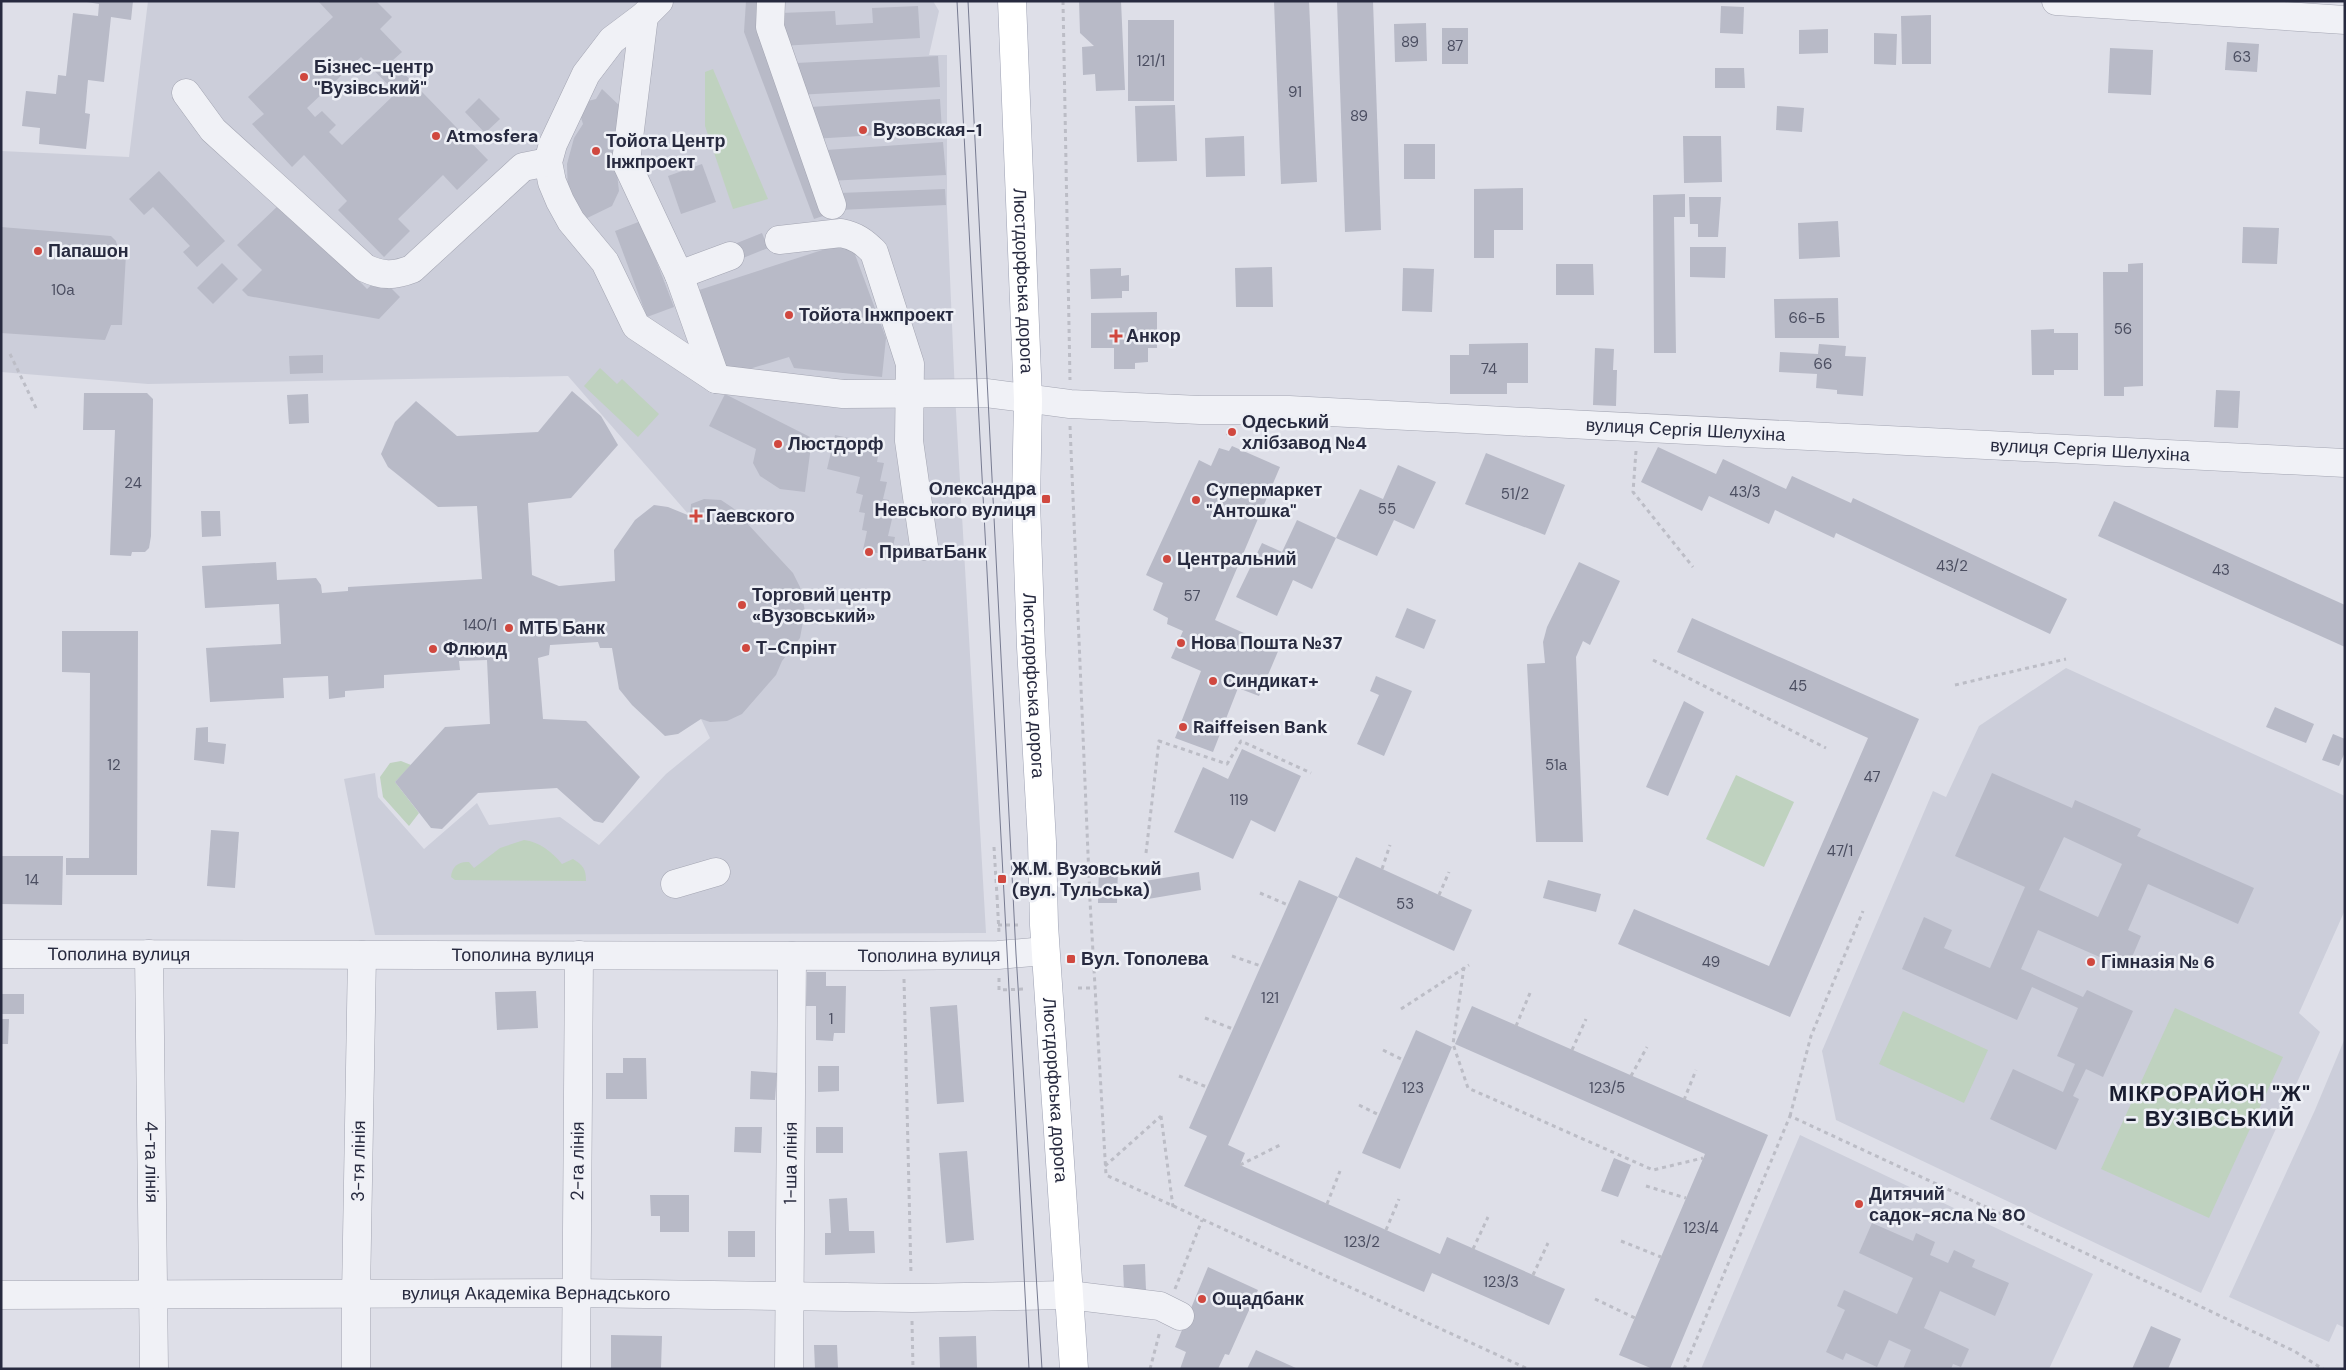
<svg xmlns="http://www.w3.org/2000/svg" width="2346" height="1370" font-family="'DM Sans',sans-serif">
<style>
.built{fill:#ccceda}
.green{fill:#bfd2bf}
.building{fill:#b8bac7;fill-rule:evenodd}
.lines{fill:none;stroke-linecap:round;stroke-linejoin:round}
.minor-casing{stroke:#a3a5b2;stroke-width:29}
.major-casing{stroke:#9da1b3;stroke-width:29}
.path{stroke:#bcbdc6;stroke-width:3;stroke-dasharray:4 4;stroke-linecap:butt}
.minor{stroke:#f0f1f6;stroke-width:28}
.major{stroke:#fff;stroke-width:28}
.tram{stroke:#777b91;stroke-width:1}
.poi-dot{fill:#d0483f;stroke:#edeff5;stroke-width:2}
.labels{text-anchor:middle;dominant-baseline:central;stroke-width:5;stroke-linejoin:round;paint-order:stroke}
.number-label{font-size:15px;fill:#4b4e61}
.poi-label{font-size:18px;font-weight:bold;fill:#272a3f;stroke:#edeff5;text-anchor:start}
.street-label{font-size:18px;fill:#272a3f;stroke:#edeff5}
.district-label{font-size:22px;font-weight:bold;letter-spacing:1px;fill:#191c2f;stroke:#edeff5}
</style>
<rect width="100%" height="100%" fill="#dedfe8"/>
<g class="built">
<path d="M148 1H933L939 11 929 55H947V208L955 394 986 933 375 935 344 779 375 773 378 797 424 849 477 803 489 825 560 817 599 845 666 774 710 738 701 719 690 516 568 376 148 384 1 372V151L129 157Z"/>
<path d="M2066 668 2345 796V910L2299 1013 2320 1032 2201 1293 1836 1120 1822 1051 1933 791 1946 797 1979 726Z"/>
<path d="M2345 1038V1328L2337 1324 2329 1342 2229 1297 2315 1110Z"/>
<path d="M1800 1135 2093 1274 2049 1369H1701Z"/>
</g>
<g class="green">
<path d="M713 69 768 199 733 209 705 126V72Z"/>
<path d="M600 368 617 384 622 379 659 414 638 437 584 386Z"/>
<path d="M401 761 411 765 395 782 419 813 409 826 383 797 380 777 390 763Z"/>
<path d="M1736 775 1794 802 1764 867 1706 839Z"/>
<path d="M524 840C540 842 552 852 562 864L573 859C583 865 586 869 586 881L455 880 451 877C452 866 459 861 469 862L474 868 500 848Z"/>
<path d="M2175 1008 2283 1057 2209 1218 2101 1169Z"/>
<path d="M1903 1011 1988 1050 1964 1103 1879 1064Z"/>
</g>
<g class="building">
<path d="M81 1H133L131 20 111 17 104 82 88 80 85 113 90 114 86 149 39 144 40 128 22 126 26 91 56 94 58 75 66 76 73 13 98 16 99 4Z"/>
<path d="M318 1H376L392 17 380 29 402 52 392 61 488 160 457 190 443 175 398 219 410 231 384 257 338 210 347 201 304 155 292 167 252 124 264 114 248 97 333 17ZM361 57 396 93 342 145 329 132 336 125 322 111 315 117 307 108Z"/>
<path d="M746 1H762L829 214 814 219 744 32Z"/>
<path d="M1079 1H1121L1125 90 1096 91 1095 74 1083 75 1082 47 1094 46 1080 33Z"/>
<path d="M1274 1H1309L1317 182 1281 184Z"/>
<path d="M1337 1H1373L1381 230 1345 232Z"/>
<path d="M918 6 920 38 781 46 780 13 835 11 836 25 873 23 872 8Z"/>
<path d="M1721 6 1744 7 1743 34 1720 33Z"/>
<path d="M1931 15V64H1902L1901 16Z"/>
<rect x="1128" y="20" width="46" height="81"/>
<path d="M1426 23 1427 61 1395 62 1394 24Z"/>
<rect x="1442" y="28" width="26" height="36"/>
<path d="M1828 29V53L1799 54V30Z"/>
<path d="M1874 33 1897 34 1896 65 1874 64Z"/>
<path d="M2227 42 2259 44 2257 72 2225 70Z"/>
<path d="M2110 48 2153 50 2151 95 2108 93Z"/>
<path d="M938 56 940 87 797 95 796 63Z"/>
<path d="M1715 68H1744L1745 88H1715Z"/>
<path d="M602 89 622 108 616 165 619 191 612 206 579 222 568 197 567 164 574 138 583 124 579 111 584 102 596 99Z"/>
<path d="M479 98 500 119 485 133 465 112Z"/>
<path d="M940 99 942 131 812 139 810 107Z"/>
<path d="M1175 105 1177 161 1137 162 1135 106Z"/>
<path d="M1777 106 1804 108 1802 132 1776 130Z"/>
<path d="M1244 136 1245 176 1206 177 1205 138Z"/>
<path d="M1683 136H1721L1722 182 1684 183Z"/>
<path d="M943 142 946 175 828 181 826 150Z"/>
<rect x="1404" y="144" width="31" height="35"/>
<path d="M702 164 716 202 681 214 668 176Z"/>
<path d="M159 171 225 241 197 267 183 252 190 246 153 207 144 215 129 199Z"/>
<path d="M1523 188V230H1494V258H1474V189Z"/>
<path d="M945 189 946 205 839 210V193Z"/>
<path d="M1685 194V217H1674L1676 353H1654L1653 195Z"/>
<path d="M1689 197H1721L1718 237H1698V224H1690Z"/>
<path d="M282 202 367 289 380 277 400 297 379 319 248 296 242 290 262 270 237 245Z"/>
<path d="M641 221 674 307 647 317 615 231Z"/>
<path d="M1838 221 1840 257 1799 259 1798 223Z"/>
<path d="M1 227 111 236 116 241 119 252 126 254 122 325H111L105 340 1 333Z"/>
<path d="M2243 227 2279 228 2277 264 2242 263Z"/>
<path d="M762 233 768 248 738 260 732 245Z"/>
<path d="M850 241 886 338 882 377 794 368 789 357 746 370H722L693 292Z"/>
<path d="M1690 247H1726L1725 278 1690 277Z"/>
<path d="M222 263 238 279 213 304 197 288Z"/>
<path d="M2143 263V386L2124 387V396H2104L2103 272H2128V264Z"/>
<path d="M1556 264H1593L1594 295H1556Z"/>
<path d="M1272 267 1273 307H1236L1235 268Z"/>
<path d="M1121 268V276L1129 275V291H1122V298L1091 299 1090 269Z"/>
<path d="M1403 268 1434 269 1432 312 1402 311Z"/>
<path d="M1838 298 1839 338H1775L1774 299Z"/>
<path d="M1157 312V348H1148V362L1135 363V369H1114V348H1091V313Z"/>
<path d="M2054 329V333H2078V370H2054V375H2032L2031 330Z"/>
<path d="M1528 343V383H1507V394H1450V355H1469V344Z"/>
<path d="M1819 344 1846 346 1845 356 1866 357 1863 396 1837 394V390L1816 388 1817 374 1779 372 1780 352 1818 354Z"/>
<path d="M1595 348 1614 349 1613 370H1617L1616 406 1593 405Z"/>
<path d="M323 355V373L290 374 289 356Z"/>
<path d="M2216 390 2240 391 2238 428 2214 427Z"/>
<path d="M572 391 601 416 618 445 571 498 528 503 532 575 559 586 615 581 614 550 635 520 654 505 668 507 690 516 691 504 704 499 721 500 733 508 793 573 800 587 805 611 800 638 782 661 776 675 742 714 727 721 710 722 701 719 678 734 665 736 632 705 619 689 612 648H600L598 642 550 645 549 655 538 658 543 719 586 721 640 777 603 823 594 821 557 788 478 793 442 829 431 828 395 782 445 727 490 724 487 660 459 661 460 670 384 675V688L345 691V697L329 699 328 676 283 678 284 698 210 702 206 648 281 644 279 604 205 608 202 566 276 562 277 580 316 578 321 585 322 593 348 591V587L482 579 477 506 438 507 388 467 381 454 395 422 416 401 457 436 538 432Z"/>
<path d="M84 393H147L153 399 151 536 149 548 145 552H132L131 556 110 555 115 430H83Z"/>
<path d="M308 394 309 423 289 424 287 395Z"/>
<path d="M725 394 812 438 805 492 780 489 760 476 753 463 756 449 709 426Z"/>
<path d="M1228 427 1237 429 1235 437 1226 435Z"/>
<path d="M835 435 880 445 877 462 884 463 880 481 887 482 883 499 889 500 885 518 892 519 888 536 895 537 891 556 863 550 867 531 862 530 865 513 859 512 863 495 856 493 860 477 827 469Z"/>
<path d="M1232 446 1280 467 1215 620 1279 649 1259 696 1238 688 1213 752 1175 738 1201 671 1171 658 1183 631 1167 624 1168 618 1153 610 1163 583 1146 575 1199 460 1211 466 1219 448 1229 451Z"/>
<path d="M1658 447 1716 474 1723 459 1786 489 1792 476 1851 503 1853 498 2067 599 2050 634 1836 533 1834 538 1775 510 1769 524 1709 496 1702 511 1641 482Z"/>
<path d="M1486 453 1565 485 1545 535 1465 504Z"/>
<path d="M1398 465 1436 482 1414 529 1394 520 1377 556 1336 538 1312 589 1293 580 1277 616 1236 597 1262 543 1282 552 1297 520 1336 538 1360 489 1383 499Z"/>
<path d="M2114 501 2345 605V647L2098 536Z"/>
<path d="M201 511H220L221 536 202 537Z"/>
<path d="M1579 562 1620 581 1590 645 1583 641 1576 657 1583 842H1536L1527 664 1545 663 1543 642 1547 627Z"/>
<path d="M1407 608 1436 620 1424 649 1395 637Z"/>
<path d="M1692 618 1919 719 1790 1017 1618 944 1634 909 1769 966 1868 738 1677 652Z"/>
<path d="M62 631H138L137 875H66V858H89L90 673 62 672Z"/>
<path d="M1376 676 1412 691 1384 756 1357 744 1379 695 1370 691Z"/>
<path d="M1684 701 1704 712 1668 796 1646 787Z"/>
<path d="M2275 707 2314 724 2306 743 2266 727Z"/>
<path d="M208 727V742L226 744 224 764 194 760 196 728Z"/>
<path d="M2333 734 2345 739V752L2339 766 2322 760Z"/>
<path d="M1242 749 1301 776 1275 832 1251 820 1233 859 1174 832 1203 767 1228 779Z"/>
<path d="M1992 773 2072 808 2075 800 2141 829 2137 836 2254 888 2238 924 2148 884 2128 930 2141 936 2127 969 2038 930 2021 969 2083 997 2087 990 2133 1011 2103 1077 2086 1069 2073 1096 2079 1099 2056 1150 1990 1119 2013 1069 2063 1092 2075 1064 2057 1056 2078 1008 2032 987 2017 1020 1902 969 1924 917 1952 930 1944 948 1990 968 2025 887 1955 856ZM2064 837 2122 864 2098 917 2039 890Z"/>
<path d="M211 830 239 832 235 888 207 886Z"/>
<path d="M1 856H63L62 905 1 904Z"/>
<path d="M1356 857 1472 910 1454 951 1338 897Z"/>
<path d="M1099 865H1118L1117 903H1098Z"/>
<path d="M1199 872 1201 890 1148 899 1145 881Z"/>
<path d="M1299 880 1338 897 1228 1145 1245 1153 1240 1165 1440 1254 1447 1237 1565 1289 1549 1325 1432 1273 1424 1292 1184 1186 1207 1136 1189 1128Z"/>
<path d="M1548 880 1601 894 1596 912 1543 898Z"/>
<path d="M807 972H826V986H846L845 1033H834L833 1041 816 1040V1006H806Z"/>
<path d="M536 991 538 1028 497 1030 495 992Z"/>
<rect x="1" y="994" width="23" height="20"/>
<path d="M957 1005 964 1102 937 1104 930 1007Z"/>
<path d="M1472 1006 1768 1135 1670 1369H1653L1619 1355 1705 1154 1455 1044Z"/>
<path d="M1 1019H9L8 1044H1Z"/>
<path d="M1416 1030 1452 1047 1400 1169 1362 1153Z"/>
<path d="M623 1058H646L647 1099H606V1073H623Z"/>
<path d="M818 1066H839V1091L818 1092Z"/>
<path d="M751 1071 777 1073 775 1100 750 1099Z"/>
<path d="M735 1127H762L761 1153 734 1152Z"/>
<rect x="816" y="1127" width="27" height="26"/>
<path d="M967 1151 974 1240 946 1243 939 1153Z"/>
<path d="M1614 1158 1631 1165 1618 1197 1601 1191Z"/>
<path d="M650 1195H689V1232H660V1216H651Z"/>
<path d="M847 1198 849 1231H874L875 1253 825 1255V1233H831L829 1199Z"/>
<path d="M1872 1223 1913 1241 1916 1233 1935 1242 1930 1255 1948 1263 1954 1250 1975 1260 1972 1267 2009 1283 1995 1316 1940 1291 1924 1328 1969 1349 1961 1367 1953 1364 1951 1369H1903L1911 1350 1889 1340 1877 1367 1846 1353 1843 1360 1826 1352 1845 1310 1837 1306 1844 1290 1897 1314 1913 1278 1859 1253Z"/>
<rect x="728" y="1231" width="27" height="26"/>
<path d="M1145 1264 1146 1291 1124 1292 1123 1265Z"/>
<path d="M1208 1267 1258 1290 1229 1355 1225 1354 1218 1369H1180L1186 1352 1175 1347Z"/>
<path d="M2151 1326 2181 1339 2168 1369H2132Z"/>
<path d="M611 1335 662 1336 661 1369H611Z"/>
<path d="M976 1336 977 1369H940L939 1337Z"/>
<path d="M814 1345H837L838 1369H815Z"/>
<path d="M1256 1350 1298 1369H1247Z"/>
</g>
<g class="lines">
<defs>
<g id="minor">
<path id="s1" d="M659 1 644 16 612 40 586 74 553 144 548 162 552 182 560 201 571 221 605 262 636 326 716 379 843 394 986 393 1070 404 1200 410H1289L2345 463"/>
<path d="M771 1 770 27 832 205"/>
<path d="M2056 1 2345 20"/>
<path d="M644 16 626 162 679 275 716 379"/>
<path d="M186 93 213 130 365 268C382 276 394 276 412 269L523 167 548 162"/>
<path d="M779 240 841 233C856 236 864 242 874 252L910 364 909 441 924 546"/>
<path d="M679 275 730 256"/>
<path d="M675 884 716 872"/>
<path id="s2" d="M1 954 881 956 998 955 1045 951"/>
<path id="s3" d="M149 954 154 1369"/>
<path id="s4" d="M1 1295 576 1293 912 1298 1069 1295 1160 1306 1180 1316"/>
<path id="s5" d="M356 1369V1295L362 955"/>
<path id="s6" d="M576 1369 579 955"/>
<path id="s7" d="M789 1369 792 956"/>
</g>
<g id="major">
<path id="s8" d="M1012 1 1028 400 1026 502 1031 647 1042 842 1044 925 1074 1369"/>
</g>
</defs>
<use href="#minor" class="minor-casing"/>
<use href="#major" class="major-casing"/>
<g class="path">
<path d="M1063 1 1070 380"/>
<path d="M10 354 37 410"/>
<path d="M1070 426 1090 901 1106 1175 1528 1369"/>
<path d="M1636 451 1633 492 1693 567"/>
<path d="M1653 660 1826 748"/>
<path d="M1955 685 2066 659"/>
<path d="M994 847 997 896"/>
<path d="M1146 853 1159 741 1227 764 1241 741 1311 773"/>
<path d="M1382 869 1390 845"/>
<path d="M1260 893 1288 905"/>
<path d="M1439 895 1449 872"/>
<path d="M997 896 999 933"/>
<path d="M998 925H1022"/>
<path d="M1232 956 1261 966"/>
<path d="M1464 967 1453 1044 1468 1088 1653 1170 1703 1158"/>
<path d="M999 978V990L1026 989"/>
<path d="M904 979 911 1275"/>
<path d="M1078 988H1095"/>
<path d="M1401 1009 1469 965"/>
<path d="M1205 1018 1233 1029"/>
<path d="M1516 1026 1530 993"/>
<path d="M1383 1050 1403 1060"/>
<path d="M1572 1050 1586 1019"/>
<path d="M1179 1076 1207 1087"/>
<path d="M1631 1076 1647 1047"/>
<path d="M1684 1100 1696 1070"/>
<path d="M1359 1105 1379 1115"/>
<path d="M1161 1116 1173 1207"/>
<path d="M1790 1116 1811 1036 1863 911"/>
<path d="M1240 1165 1282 1144"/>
<path d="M1105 1166 1161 1116"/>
<path d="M1646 1186 1686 1198"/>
<path d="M1327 1204 1340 1171"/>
<path d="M1386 1230 1399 1199"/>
<path d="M1621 1241 1661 1257"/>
<path d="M1473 1249 1488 1217"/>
<path d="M1533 1275 1548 1243"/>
<path d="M1175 1289 1202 1220"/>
<path d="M1595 1299 1635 1318"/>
<path d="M912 1321 913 1369"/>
<path d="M1150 1369 1160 1331"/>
<path d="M1684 1369 1790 1116 2208 1310 2294 1351 2323 1369"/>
</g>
<use href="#minor" class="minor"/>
<use href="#major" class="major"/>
<g class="tram">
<path d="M957 1 1029 1369"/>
<path d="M968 1 1016 954 1042 1369"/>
</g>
</g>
<g class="poi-dot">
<circle cx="304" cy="77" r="5"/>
<circle cx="863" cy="130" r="5"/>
<circle cx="436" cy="136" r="5"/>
<circle cx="596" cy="151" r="5"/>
<circle cx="38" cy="251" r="5"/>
<circle cx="789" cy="315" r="5"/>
<path d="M1113.5 328.5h5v5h5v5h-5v5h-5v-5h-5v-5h5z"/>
<circle cx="1232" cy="432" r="5"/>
<circle cx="778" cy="444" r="5"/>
<rect x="1041" y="494" width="10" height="10" rx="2.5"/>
<circle cx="1196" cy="500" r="5"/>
<path d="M693.5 508.5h5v5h5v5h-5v5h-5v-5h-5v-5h5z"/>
<circle cx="869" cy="552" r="5"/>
<circle cx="1167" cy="559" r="5"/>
<circle cx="742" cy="605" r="5"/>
<circle cx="509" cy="628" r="5"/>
<circle cx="1181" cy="643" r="5"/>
<circle cx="746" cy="648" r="5"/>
<circle cx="433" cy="649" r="5"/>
<circle cx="1213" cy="681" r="5"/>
<circle cx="1183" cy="727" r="5"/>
<rect x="997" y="874" width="10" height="10" rx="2.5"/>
<rect x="1066" y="954" width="10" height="10" rx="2.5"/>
<circle cx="2091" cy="962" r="5"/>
<circle cx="1859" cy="1204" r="5"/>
<circle cx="1202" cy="1299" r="5"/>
</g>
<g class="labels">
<g class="number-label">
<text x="1410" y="42">89</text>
<text x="1455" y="46">87</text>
<text x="2242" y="57">63</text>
<text x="1151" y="61">121/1</text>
<text x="1295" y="92">91</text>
<text x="1359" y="116">89</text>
<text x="63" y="290">10а</text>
<text x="1807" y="318">66-Б</text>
<text x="2123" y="329">56</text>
<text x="1823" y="364">66</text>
<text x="1489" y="369">74</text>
<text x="133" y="483">24</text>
<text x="1745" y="492">43/3</text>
<text x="1515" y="494">51/2</text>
<text x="1387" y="509">55</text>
<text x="1952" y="566">43/2</text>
<text x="2221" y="570">43</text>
<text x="1192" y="596">57</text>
<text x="480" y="625">140/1</text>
<text x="1798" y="686">45</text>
<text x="114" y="765">12</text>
<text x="1556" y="765">51а</text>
<text x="1872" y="777">47</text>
<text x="1239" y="800">119</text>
<text x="1840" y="851">47/1</text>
<text x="32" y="880">14</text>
<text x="1405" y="904">53</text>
<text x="1711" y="962">49</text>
<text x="1270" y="998">121</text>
<text x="831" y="1019">1</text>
<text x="1413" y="1088">123</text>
<text x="1607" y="1088">123/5</text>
<text x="1701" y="1228">123/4</text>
<text x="1362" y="1242">123/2</text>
<text x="1501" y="1282">123/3</text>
</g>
<g class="poi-label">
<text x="314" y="67">Бізнес-центр<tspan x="314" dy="21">"Вузівський"</tspan></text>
<text x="873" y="130">Вузовская-1</text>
<text x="446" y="136">Atmosfera</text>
<text x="606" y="141">Тойота Центр<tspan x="606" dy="21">Інжпроект</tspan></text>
<text x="48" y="251">Папашон</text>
<text x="799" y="315">Тойота Інжпроект</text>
<text x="1126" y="336">Анкор</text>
<text x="1242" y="422">Одеський<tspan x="1242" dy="21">хлібзавод №4</tspan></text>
<text x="788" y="444">Люстдорф</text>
<text x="1036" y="489" text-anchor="end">Олександра<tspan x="1036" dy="21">Невського вулиця</tspan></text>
<text x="1206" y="490">Супермаркет<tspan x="1206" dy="21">"Антошка"</tspan></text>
<text x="706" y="516">Гаевского</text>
<text x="879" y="552">ПриватБанк</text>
<text x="1177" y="559">Центральний</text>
<text x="752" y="595">Торговий центр<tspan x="752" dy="21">«Вузовський»</tspan></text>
<text x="519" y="628">МТБ Банк</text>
<text x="1191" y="643">Нова Пошта №37</text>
<text x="756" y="648">Т-Спрінт</text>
<text x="443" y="649">Флюид</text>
<text x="1223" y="681">Синдикат+</text>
<text x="1193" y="727">Raiffeisen Bank</text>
<text x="1012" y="869">Ж.М. Вузовський<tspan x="1012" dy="21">(вул. Тульська)</tspan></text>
<text x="1081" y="959">Вул. Тополева</text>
<text x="2101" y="962">Гімназія № 6</text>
<text x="1869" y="1194">Дитячий<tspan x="1869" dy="21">садок-ясла № 80</tspan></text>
<text x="1212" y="1299">Ощадбанк</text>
</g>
<g class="street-label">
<text stroke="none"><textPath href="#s8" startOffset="280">Люстдорфська дорога</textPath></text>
<text stroke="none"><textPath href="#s1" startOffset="1456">вулиця Сергія Шелухіна</textPath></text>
<text stroke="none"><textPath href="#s1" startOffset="1861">вулиця Сергія Шелухіна</textPath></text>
<text stroke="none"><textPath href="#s8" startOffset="685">Люстдорфська дорога</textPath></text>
<text stroke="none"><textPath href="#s2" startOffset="118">Тополина вулиця</textPath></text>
<text stroke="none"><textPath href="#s2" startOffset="522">Тополина вулиця</textPath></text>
<text stroke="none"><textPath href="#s2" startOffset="928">Тополина вулиця</textPath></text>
<text stroke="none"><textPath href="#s8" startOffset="1090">Люстдорфська дорога</textPath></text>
<text stroke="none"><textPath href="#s3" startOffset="208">4-та лінія</textPath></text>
<text stroke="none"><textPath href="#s5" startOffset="208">3-тя лінія</textPath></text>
<text stroke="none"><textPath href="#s6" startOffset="208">2-га лінія</textPath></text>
<text stroke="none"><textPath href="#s7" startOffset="206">1-ша лінія</textPath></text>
<text stroke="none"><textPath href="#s4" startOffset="535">вулиця Академіка Вернадського</textPath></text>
</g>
<g class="district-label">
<text x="2210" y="1093">МІКРОРАЙОН "Ж"<tspan x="2210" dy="25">- ВУЗІВСЬКИЙ</tspan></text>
</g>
</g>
<rect width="2346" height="1370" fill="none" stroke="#272a3f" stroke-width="5"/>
</svg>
